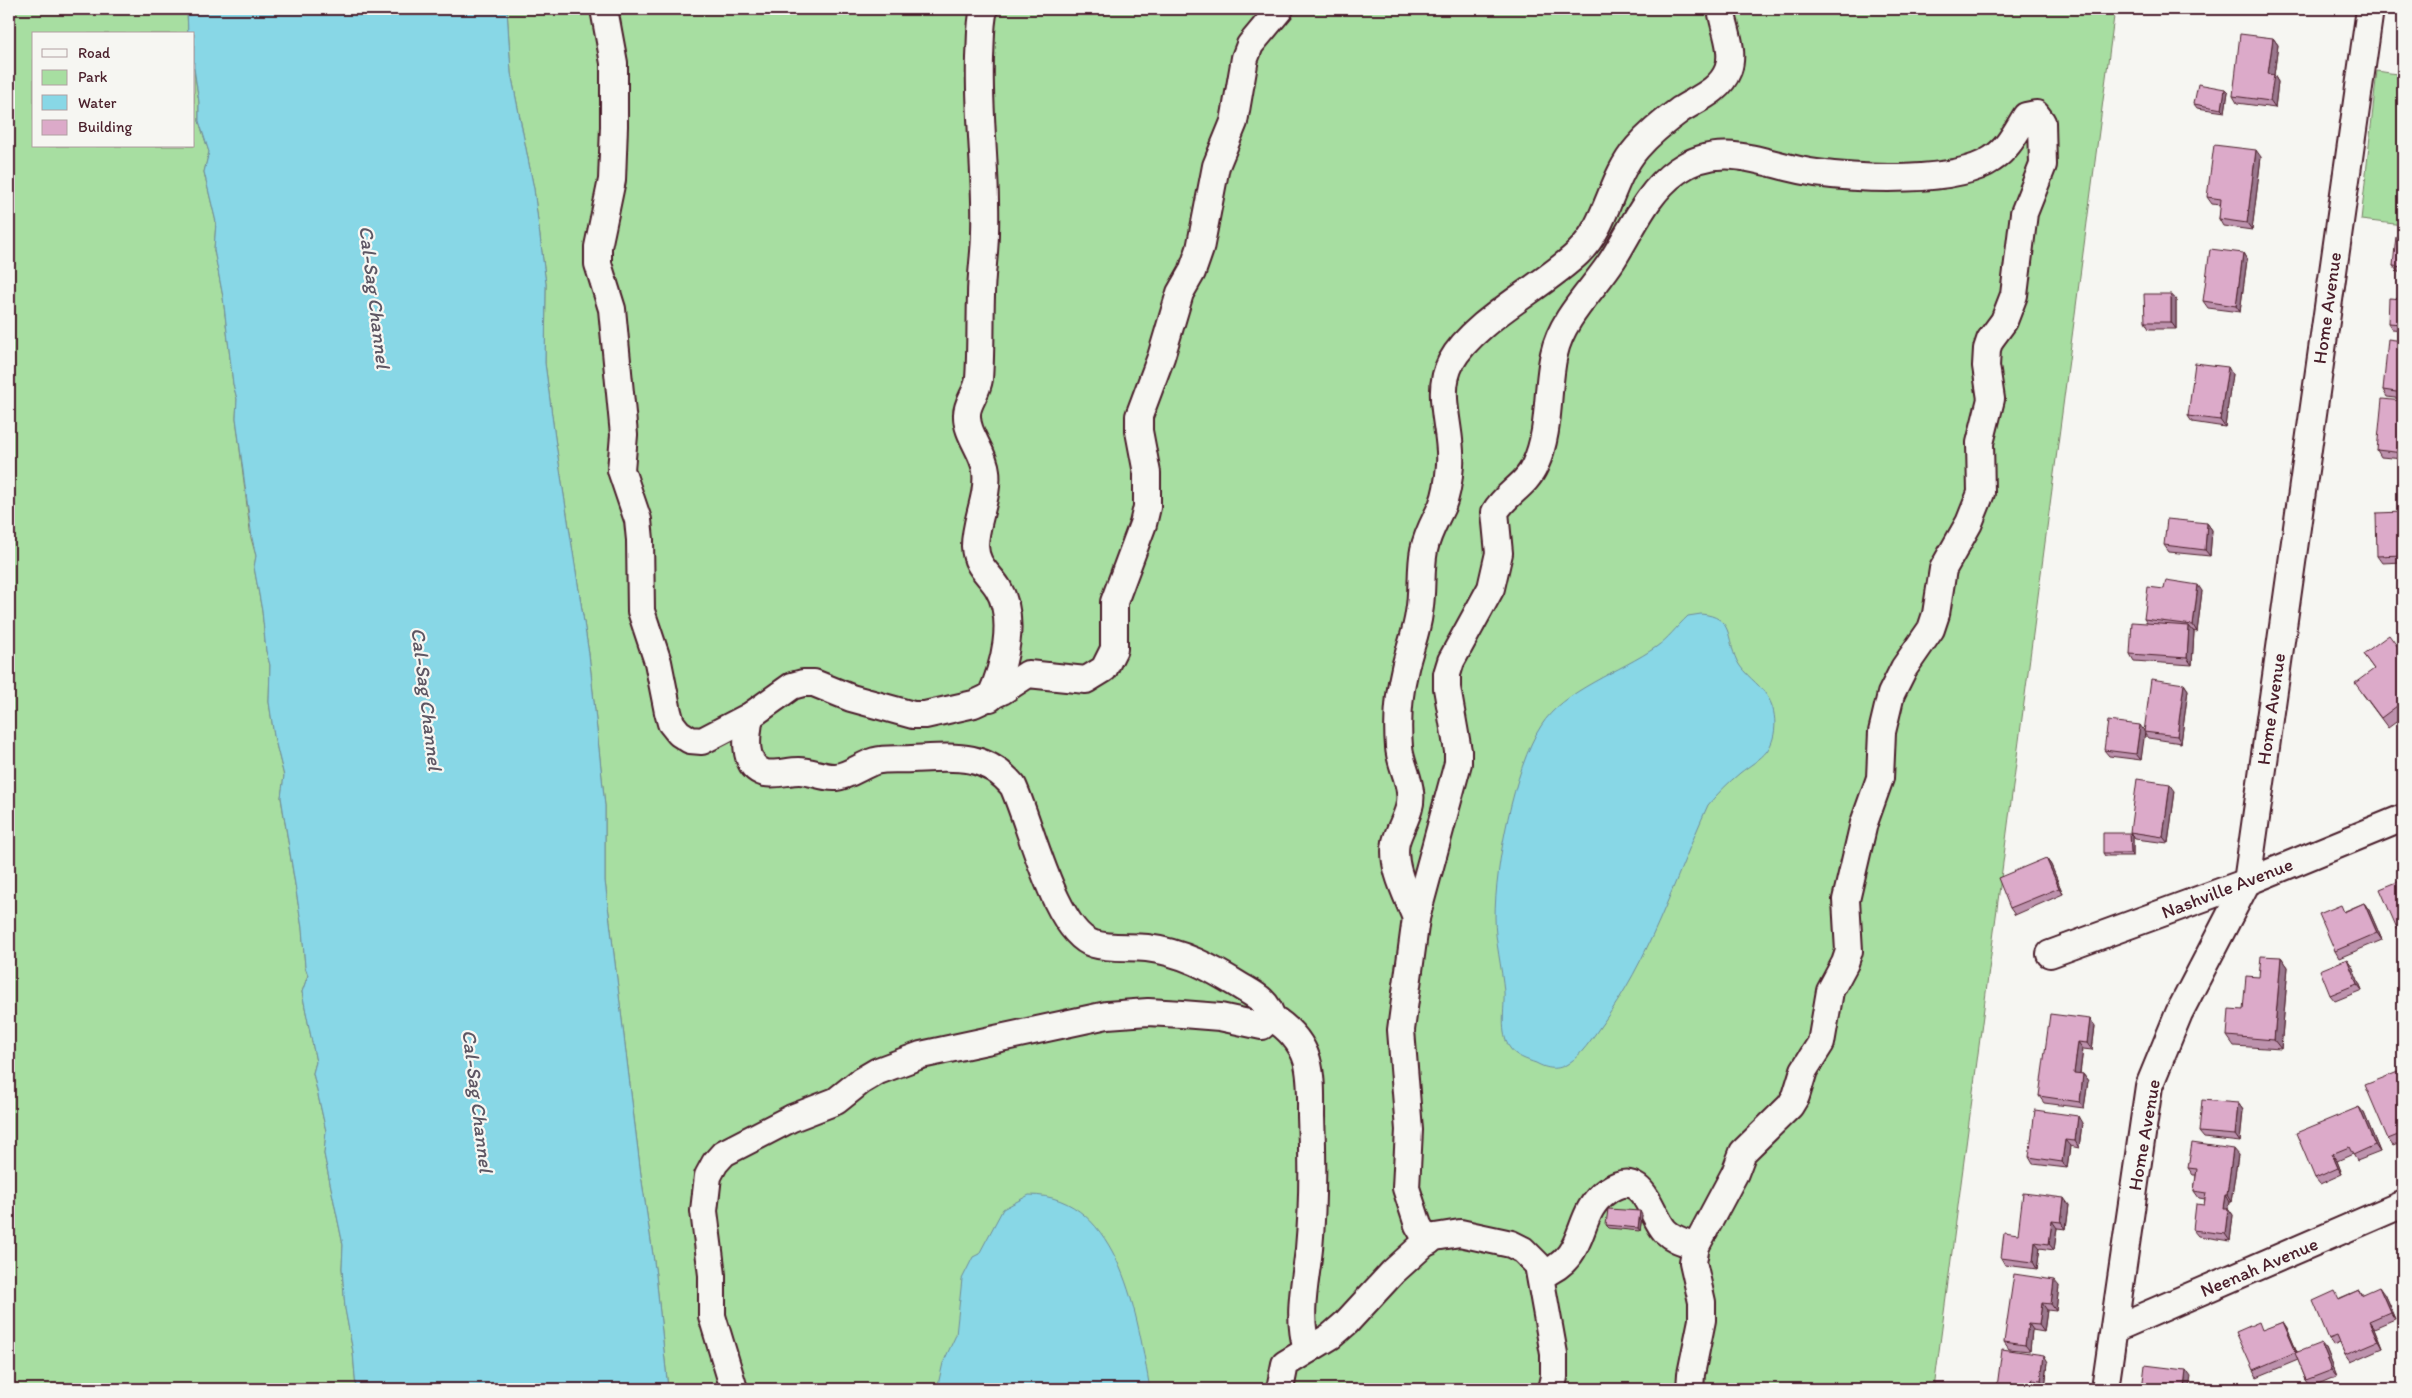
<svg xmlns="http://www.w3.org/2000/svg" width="2412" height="1398" font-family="Itim,sans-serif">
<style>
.green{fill:#a7dea1;stroke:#787e66}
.water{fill:#88d7e6;stroke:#6f8d9b}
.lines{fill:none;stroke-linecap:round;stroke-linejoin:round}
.minor-casing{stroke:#4a1f2b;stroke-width:30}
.minor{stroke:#f6f6f2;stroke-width:26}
.wall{fill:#bd92ad;stroke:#4a1f2b}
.shaded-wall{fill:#9a778d;stroke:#4a1f2b}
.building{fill:#dcaac9;stroke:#4a1f2b}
.labels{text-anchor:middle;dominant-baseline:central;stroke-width:4.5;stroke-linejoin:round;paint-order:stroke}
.street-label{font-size:19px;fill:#4a1f2b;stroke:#f6f6f2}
.water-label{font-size:20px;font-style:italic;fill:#5d5663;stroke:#f6f6f2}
</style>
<rect width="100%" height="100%" fill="#f6f6f2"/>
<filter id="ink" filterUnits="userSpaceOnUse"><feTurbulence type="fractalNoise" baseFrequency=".02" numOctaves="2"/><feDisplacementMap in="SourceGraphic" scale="10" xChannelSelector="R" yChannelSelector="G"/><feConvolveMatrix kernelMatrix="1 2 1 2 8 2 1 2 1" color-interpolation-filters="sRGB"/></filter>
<g filter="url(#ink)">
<g class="green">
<path d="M9 9H187L188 34H34V146H194V68L199 102V121L209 152 204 172 216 222 214 250 223 297 233 384 237 399 236 418 251 538 256 556 254 567 262 611 266 651 270 665 269 702 274 736 284 776 281 798 302 928 305 967 308 975 302 992 316 1062 313 1073 326 1131 324 1154 343 1245 342 1268 345 1308 353 1352 356 1389H9Z"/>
<path d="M507 9H2115L1934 1389H668L656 1275 641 1175 605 881V806L589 654 555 438 545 363 546 284 534 189 511 73Z"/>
<path d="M2377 71 2403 75V225L2361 220Z"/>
</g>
<g class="water">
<path d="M187 9H507L511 73 534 189 546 284 545 363 555 438 589 654 605 806V881L641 1175 656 1275 668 1389H356L353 1352 345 1309 342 1268 343 1245 324 1154 326 1131 313 1073 316 1062 302 992 308 975 305 967 302 928 281 797 284 776 274 736 269 702 270 665 266 651 262 611 254 567 256 556 252 538 236 418 237 399 233 384 223 297 214 250 216 222 204 172 209 152 199 121V102L194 68V34H188Z"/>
<path d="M1701 614C1734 617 1726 638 1737 661 1744 675 1758 682 1767 696 1777 710 1778 736 1767 751 1761 759 1749 766 1740 773 1728 783 1718 793 1708 805 1674 880 1650 960 1600 1027 1591 1040 1582 1054 1569 1063 1558 1071 1547 1069 1536 1063 1527 1060 1515 1056 1510 1048 1499 1034 1505 1008 1504 992 1502 967 1495 942 1495 917 1495 868 1514 767 1541 726 1563 690 1622 671 1656 647 1669 638 1676 627 1688 616Z"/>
<path d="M1029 1195C1121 1195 1138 1321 1150 1389H937L943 1363 956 1335 962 1279 973 1257 979 1254 1003 1209Z"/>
</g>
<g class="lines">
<defs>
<g id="minor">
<path d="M604 9 614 63V126L612 180 598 247V264L612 309 624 435 621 470 638 520 640 540 641 611 658 662 668 712 671 723 679 733 690 740 702 741 750 716 792 686 803 683H814L851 698 913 715H925L974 704 1002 691 1028 674 1086 680 1104 669 1114 649V602L1143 524 1147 507V473L1139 431V416L1161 357 1180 293 1192 272 1200 249 1216 166 1234 122 1245 58 1250 45 1280 9"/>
<path d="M984 9C980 25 981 41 980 58 978 116 987 174 985 232 985 253 981 274 981 296 980 324 981 351 979 379 977 393 967 403 967 414 966 435 984 451 986 471 989 497 975 521 975 546 976 567 988 572 998 588 1017 620 1004 667 990 698"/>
<path d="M1416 918C1407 895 1391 867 1396 842 1400 826 1413 810 1410 792 1409 777 1400 763 1399 747 1397 722 1399 693 1405 668 1409 650 1417 631 1419 613 1423 592 1420 570 1424 550 1427 534 1435 521 1442 506 1447 494 1449 478 1450 465 1453 431 1434 394 1451 362 1473 321 1543 287 1578 253 1608 224 1610 179 1637 148 1649 134 1665 121 1680 110 1697 99 1720 91 1728 70 1735 51 1724 28 1721 9"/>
<path d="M2050 954 2247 882 2403 818"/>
<path d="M1271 1017C1287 1027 1301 1041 1307 1060 1312 1078 1311 1098 1311 1116 1313 1160 1313 1205 1309 1249 1305 1286 1297 1314 1307 1350"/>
<path d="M1428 1242 1418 1225 1406 1188 1409 1130 1401 1030 1416 918 1458 763V751L1447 688V674L1451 661 1491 588 1499 553 1495 512C1506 493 1526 486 1535 465 1551 431 1546 390 1554 354 1562 317 1594 289 1613 259 1632 229 1647 192 1677 171 1723 138 1768 167 1816 173 1860 179 1956 184 1992 159 2008 149 2016 132 2026 116L2036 114 2042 122 2043 165 2024 213 2014 295 2004 321 1990 340 1987 349 1986 366 1991 399 1980 443 1981 493 1969 523 1943 569 1936 614 1931 629 1904 668 1891 694 1882 732 1880 778 1864 823 1846 900 1849 951 1845 963 1830 991 1821 1043 1804 1070 1796 1096 1790 1106 1743 1152 1735 1173 1696 1246 1693 1262 1702 1302V1320L1691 1374 1690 1389"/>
<path d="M1541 1275C1591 1256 1573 1214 1607 1191 1644 1165 1650 1215 1665 1231 1674 1240 1685 1242 1696 1246"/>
<path d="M2114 1329 2403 1204"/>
<path d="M734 1389 712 1316V1275L704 1211 708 1176 715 1163 724 1153 792 1118 836 1101 861 1081 878 1071 921 1055 1107 1015 1148 1012 1182 1014 1220 1017 1262 1026 1271 1017C1269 1001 1253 994 1240 986 1211 968 1182 952 1147 948 1130 946 1110 949 1094 944 1055 933 1030 822 1013 786 985 752 953 757 912 759 899 760 887 758 875 761 862 765 849 776 836 777 823 778 812 771 799 771 788 771 776 775 765 773 741 766 747 733 750 716"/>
<path d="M1280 1389 1285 1364 1331 1336 1346 1323 1393 1272 1425 1243 1435 1237 1460 1233 1511 1244 1523 1250 1538 1265 1554 1354V1377L1551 1389"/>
<path d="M2105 1389 2149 1086 2179 1013 2247 882 2370 9"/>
</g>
</defs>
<use href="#minor" class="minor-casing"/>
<use href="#minor" class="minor"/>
</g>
<g class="wall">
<path d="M2273 38 2278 45 2274 75 2278 82 2275 108 2237 103 2233 96Z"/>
<path d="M2225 89 2228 92 2225 112 2197 108 2194 104Z"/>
<path d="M2261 157 2252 230 2223 226 2219 219 2221 205 2212 204 2207 197Z"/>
<path d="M2403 232V273L2398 272 2393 266 2403 236Z"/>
<path d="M2243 253 2247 260 2240 312 2208 308 2203 301Z"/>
<path d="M2403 299V330L2392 329 2388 323Z"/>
<path d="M2176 300V329H2149L2145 322Z"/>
<path d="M2403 341V399L2387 397 2383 390Z"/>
<path d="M2232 374 2225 427 2192 422 2188 416Z"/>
<path d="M2403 401V459L2381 457 2377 450Z"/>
<path d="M2403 512V562L2382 563 2377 556Z"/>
<path d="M2207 523 2212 530 2210 556 2169 552 2164 545Z"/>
<path d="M2164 589 2202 591 2197 632 2193 631 2194 632 2192 665 2134 661 2130 654 2147 623 2144 619Z"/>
<path d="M2363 654H2403V717L2388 728 2362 693 2374 669Z"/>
<path d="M2184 684 2188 690 2181 743 2148 738 2144 733 2141 760 2109 756 2104 750 2144 731Z"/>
<path d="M2175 791 2168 843 2135 839 2130 832Z"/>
<path d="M2130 833 2133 836V856H2105L2103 853Z"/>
<path d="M2046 858 2051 865 2063 894 2015 915 2010 908Z"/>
<path d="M2403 881V932L2401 933 2396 926Z"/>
<path d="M2364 903 2369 910 2382 940 2339 958 2335 951 2345 911Z"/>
<path d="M2281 957 2288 967 2281 1049 2234 1046 2227 1036 2243 1010 2259 977Z"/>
<path d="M2352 966 2362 990 2335 1001 2330 995Z"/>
<path d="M2090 1019 2095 1026 2092 1050 2083 1049 2080 1074H2083L2088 1081 2084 1108 2044 1103 2039 1096Z"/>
<path d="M2403 1070V1142L2393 1146 2388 1139Z"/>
<path d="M2238 1103 2243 1110 2240 1142 2204 1138 2199 1132Z"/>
<path d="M2364 1113 2380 1152 2357 1161 2353 1154 2337 1161 2342 1174 2320 1184 2315 1178Z"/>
<path d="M2082 1123 2079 1148 2070 1146 2067 1168 2033 1164 2029 1157Z"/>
<path d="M2238 1155 2231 1202H2229L2228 1208 2233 1215 2230 1241 2198 1236 2193 1230 2204 1205 2205 1199 2199 1198 2194 1191 2196 1175H2193L2188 1168Z"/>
<path d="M2069 1205 2066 1229 2057 1228 2054 1250 2040 1248 2037 1269 2005 1265 2001 1258 2018 1234Z"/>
<path d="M1642 1215 1640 1231 1609 1228 1606 1225Z"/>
<path d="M2059 1286 2056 1311 2047 1310 2044 1332 2032 1330 2030 1351 2009 1349 2004 1342Z"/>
<path d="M2359 1290 2361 1294H2384L2395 1319 2374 1328 2382 1348 2350 1362 2345 1355 2340 1343 2333 1346 2329 1339 2340 1298Z"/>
<path d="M2283 1322 2287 1328 2297 1352 2326 1349 2337 1376 2311 1387 2306 1380 2298 1360 2257 1377 2253 1370 2264 1330Z"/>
<path d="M2048 1362 2045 1387 2036 1386 1997 1387Z"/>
</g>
<g class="shaded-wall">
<path d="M2273 38 2278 45 2274 75 2278 82 2275 108 2270 101 2268 74Z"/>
<path d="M2225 89 2228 92 2225 112 2222 109Z"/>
<path d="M2256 150 2261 157 2252 230 2247 223Z"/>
<path d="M2243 253 2247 260 2240 312 2236 306Z"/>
<path d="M2171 294 2176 300V329L2171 322Z"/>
<path d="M2228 367 2232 374 2225 427 2220 420Z"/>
<path d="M2207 523 2212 530 2210 556 2205 550Z"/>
<path d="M2198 585 2202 591 2197 632 2193 625Z"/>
<path d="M2189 626 2194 632 2192 665 2187 658Z"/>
<path d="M2184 684 2188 690 2181 743 2177 736Z"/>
<path d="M2140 725 2145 732 2141 760 2136 754Z"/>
<path d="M2170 784 2175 791 2168 843 2163 837Z"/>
<path d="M2130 833 2133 836V856L2131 853Z"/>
<path d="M2046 858 2051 865 2063 894 2059 888Z"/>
<path d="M2364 903 2369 910 2382 940 2377 933Z"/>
<path d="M2281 957 2288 967 2281 1049 2274 1040Z"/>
<path d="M2347 959 2352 966 2362 990 2357 984Z"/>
<path d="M2090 1019 2095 1026 2092 1050 2087 1043Z"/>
<path d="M2078 1042 2083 1049 2079 1080 2074 1073Z"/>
<path d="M2083 1074 2088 1081 2084 1108 2080 1102Z"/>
<path d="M2238 1103 2243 1110 2240 1142 2235 1135Z"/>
<path d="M2359 1107 2364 1113 2380 1152 2375 1145Z"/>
<path d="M2078 1116 2082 1123 2079 1148 2075 1141Z"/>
<path d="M2065 1140 2070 1146 2067 1168 2062 1162Z"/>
<path d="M2233 1149 2238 1155 2231 1202 2227 1195Z"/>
<path d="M2332 1154 2337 1161 2342 1174 2338 1168Z"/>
<path d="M2225 1195 2229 1202 2227 1214 2223 1208Z"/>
<path d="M2064 1198 2069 1205 2066 1229 2061 1222Z"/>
<path d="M2228 1208 2233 1215 2230 1241 2225 1234Z"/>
<path d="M1640 1211 1642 1215 1640 1231 1638 1228Z"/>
<path d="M2052 1221 2057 1228 2054 1250 2049 1244Z"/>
<path d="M2035 1242 2040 1248 2037 1269 2033 1262Z"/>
<path d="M2054 1280 2059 1286 2056 1311 2051 1304Z"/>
<path d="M2379 1287 2384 1294 2395 1319 2390 1312Z"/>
<path d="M2042 1303 2047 1310 2044 1332 2039 1325Z"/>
<path d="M2369 1321 2374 1328 2382 1348 2378 1341Z"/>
<path d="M2283 1322 2287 1328 2300 1359 2296 1352Z"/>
<path d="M2028 1324 2032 1330 2030 1351 2025 1345Z"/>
<path d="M2321 1343 2326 1349 2337 1376 2332 1370Z"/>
<path d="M2044 1355 2048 1362 2045 1387 2041 1380Z"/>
<path d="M2186 1370 2191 1377 2189 1389H2184Z"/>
<path d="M2032 1379 2036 1386V1389H2030Z"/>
</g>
<g class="building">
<path d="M2240 34 2273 38 2268 74 2274 75 2270 101 2233 96Z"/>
<path d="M2198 84 2225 89 2222 109 2194 104Z"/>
<path d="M2214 145 2256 150 2247 223 2219 219 2221 199 2207 197Z"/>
<path d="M2403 232V267L2393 266 2396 236H2403Z"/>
<path d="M2210 249 2243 253 2236 306 2203 301Z"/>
<path d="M2144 294H2171V322H2145Z"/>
<path d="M2389 298 2403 299V324L2388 323Z"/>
<path d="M2388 339 2403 341V393L2383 390Z"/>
<path d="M2195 363 2228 367 2220 420 2188 416Z"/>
<path d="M2382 399 2403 401V453L2377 450Z"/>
<path d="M2403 512V555L2377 556 2376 513Z"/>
<path d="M2167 519 2207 523 2205 550 2164 545Z"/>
<path d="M2166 580 2198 585 2193 625 2144 619 2148 587 2164 589Z"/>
<path d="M2132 622 2189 626 2187 658 2130 654Z"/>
<path d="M2389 635 2403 654V706L2401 703 2381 718 2355 683 2374 669 2363 654Z"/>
<path d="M2151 679 2184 684 2177 736 2144 732Z"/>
<path d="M2108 721 2140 725 2136 754 2104 750Z"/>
<path d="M2137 779 2170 784 2163 837 2130 832Z"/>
<path d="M2103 833H2130L2131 853H2103Z"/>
<path d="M2046 858 2059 888 2010 908 1998 878Z"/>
<path d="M2402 880 2403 881V923L2396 926 2380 889Z"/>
<path d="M2364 903 2377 933 2335 951 2319 914 2341 905 2344 912Z"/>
<path d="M2261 956 2281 957 2274 1040 2227 1036 2229 1009 2243 1010 2246 976 2259 977Z"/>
<path d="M2347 959 2357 984 2330 995 2320 970Z"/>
<path d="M2050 1014 2090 1019 2087 1043 2078 1042 2074 1073 2083 1074 2080 1102 2039 1096Z"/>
<path d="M2403 1070V1133L2388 1139 2365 1085Z"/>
<path d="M2202 1100 2238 1103 2235 1135 2199 1132Z"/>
<path d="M2359 1107 2375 1145 2353 1155 2349 1147 2332 1154 2338 1168 2315 1178 2296 1133Z"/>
<path d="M2035 1110 2078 1116 2075 1141 2065 1140 2062 1162 2029 1157Z"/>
<path d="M2192 1143 2233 1149 2227 1195H2225L2223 1208H2228L2225 1234 2193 1230 2196 1204 2204 1205 2206 1193 2194 1191 2197 1169 2188 1168Z"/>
<path d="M2023 1193 2064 1198 2061 1222 2052 1221 2049 1244 2035 1242 2033 1262 2001 1258 2004 1232 2018 1234Z"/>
<path d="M1608 1209 1640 1211 1638 1228 1606 1225Z"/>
<path d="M2014 1274 2054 1280 2051 1304 2042 1303 2039 1325 2028 1324 2025 1345 2004 1342Z"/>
<path d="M2379 1287 2390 1312 2369 1321 2378 1341 2345 1355 2337 1336 2329 1339 2313 1301 2335 1291 2339 1299 2359 1290 2361 1295Z"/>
<path d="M2259 1322 2262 1330 2283 1322 2296 1352 2253 1370 2236 1332Z"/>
<path d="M2321 1343 2332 1370 2306 1380 2295 1353Z"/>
<path d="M2002 1349 2044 1355 2041 1380 2032 1379 2030 1389H1988L1989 1386 1997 1387Z"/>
<path d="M2145 1365 2186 1370 2184 1389H2142Z"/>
</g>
</g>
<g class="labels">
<g class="street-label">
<text transform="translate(2327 308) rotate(-82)">Home Avenue</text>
<text transform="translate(2271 709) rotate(-82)">Home Avenue</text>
<text transform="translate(2227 888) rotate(-21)">Nashville Avenue</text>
<text transform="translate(2144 1135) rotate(-80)">Home Avenue</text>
<text transform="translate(2259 1267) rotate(-23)">Neenah Avenue</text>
</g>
<g class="water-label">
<text transform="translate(375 297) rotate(83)">Cal-Sag Channel</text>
<text transform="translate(427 699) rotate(83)">Cal-Sag Channel</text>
<text transform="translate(478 1101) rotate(83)">Cal-Sag Channel</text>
</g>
</g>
<rect width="2412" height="1398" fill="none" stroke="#f6f6f2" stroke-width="30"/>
<rect x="15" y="15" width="2382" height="1368" fill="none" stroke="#4a1f2b" stroke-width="2" filter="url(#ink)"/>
<rect x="32" y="32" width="162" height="115" fill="#f6f6f2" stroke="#b1a0a2"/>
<rect x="42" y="49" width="25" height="8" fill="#f6f6f2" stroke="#b1a0a2"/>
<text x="78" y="58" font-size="15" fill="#4a1f2b">Road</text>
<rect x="42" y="70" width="25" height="15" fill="#a7dea1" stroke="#b1a0a2"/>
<text x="78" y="82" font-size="15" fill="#4a1f2b">Park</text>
<rect x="42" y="95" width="25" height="15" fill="#88d7e6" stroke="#b1a0a2"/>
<text x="78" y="108" font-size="15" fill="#4a1f2b">Water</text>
<rect x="42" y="120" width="25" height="15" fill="#dcaac9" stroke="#b1a0a2"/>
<text x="78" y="132" font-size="15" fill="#4a1f2b">Building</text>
</svg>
